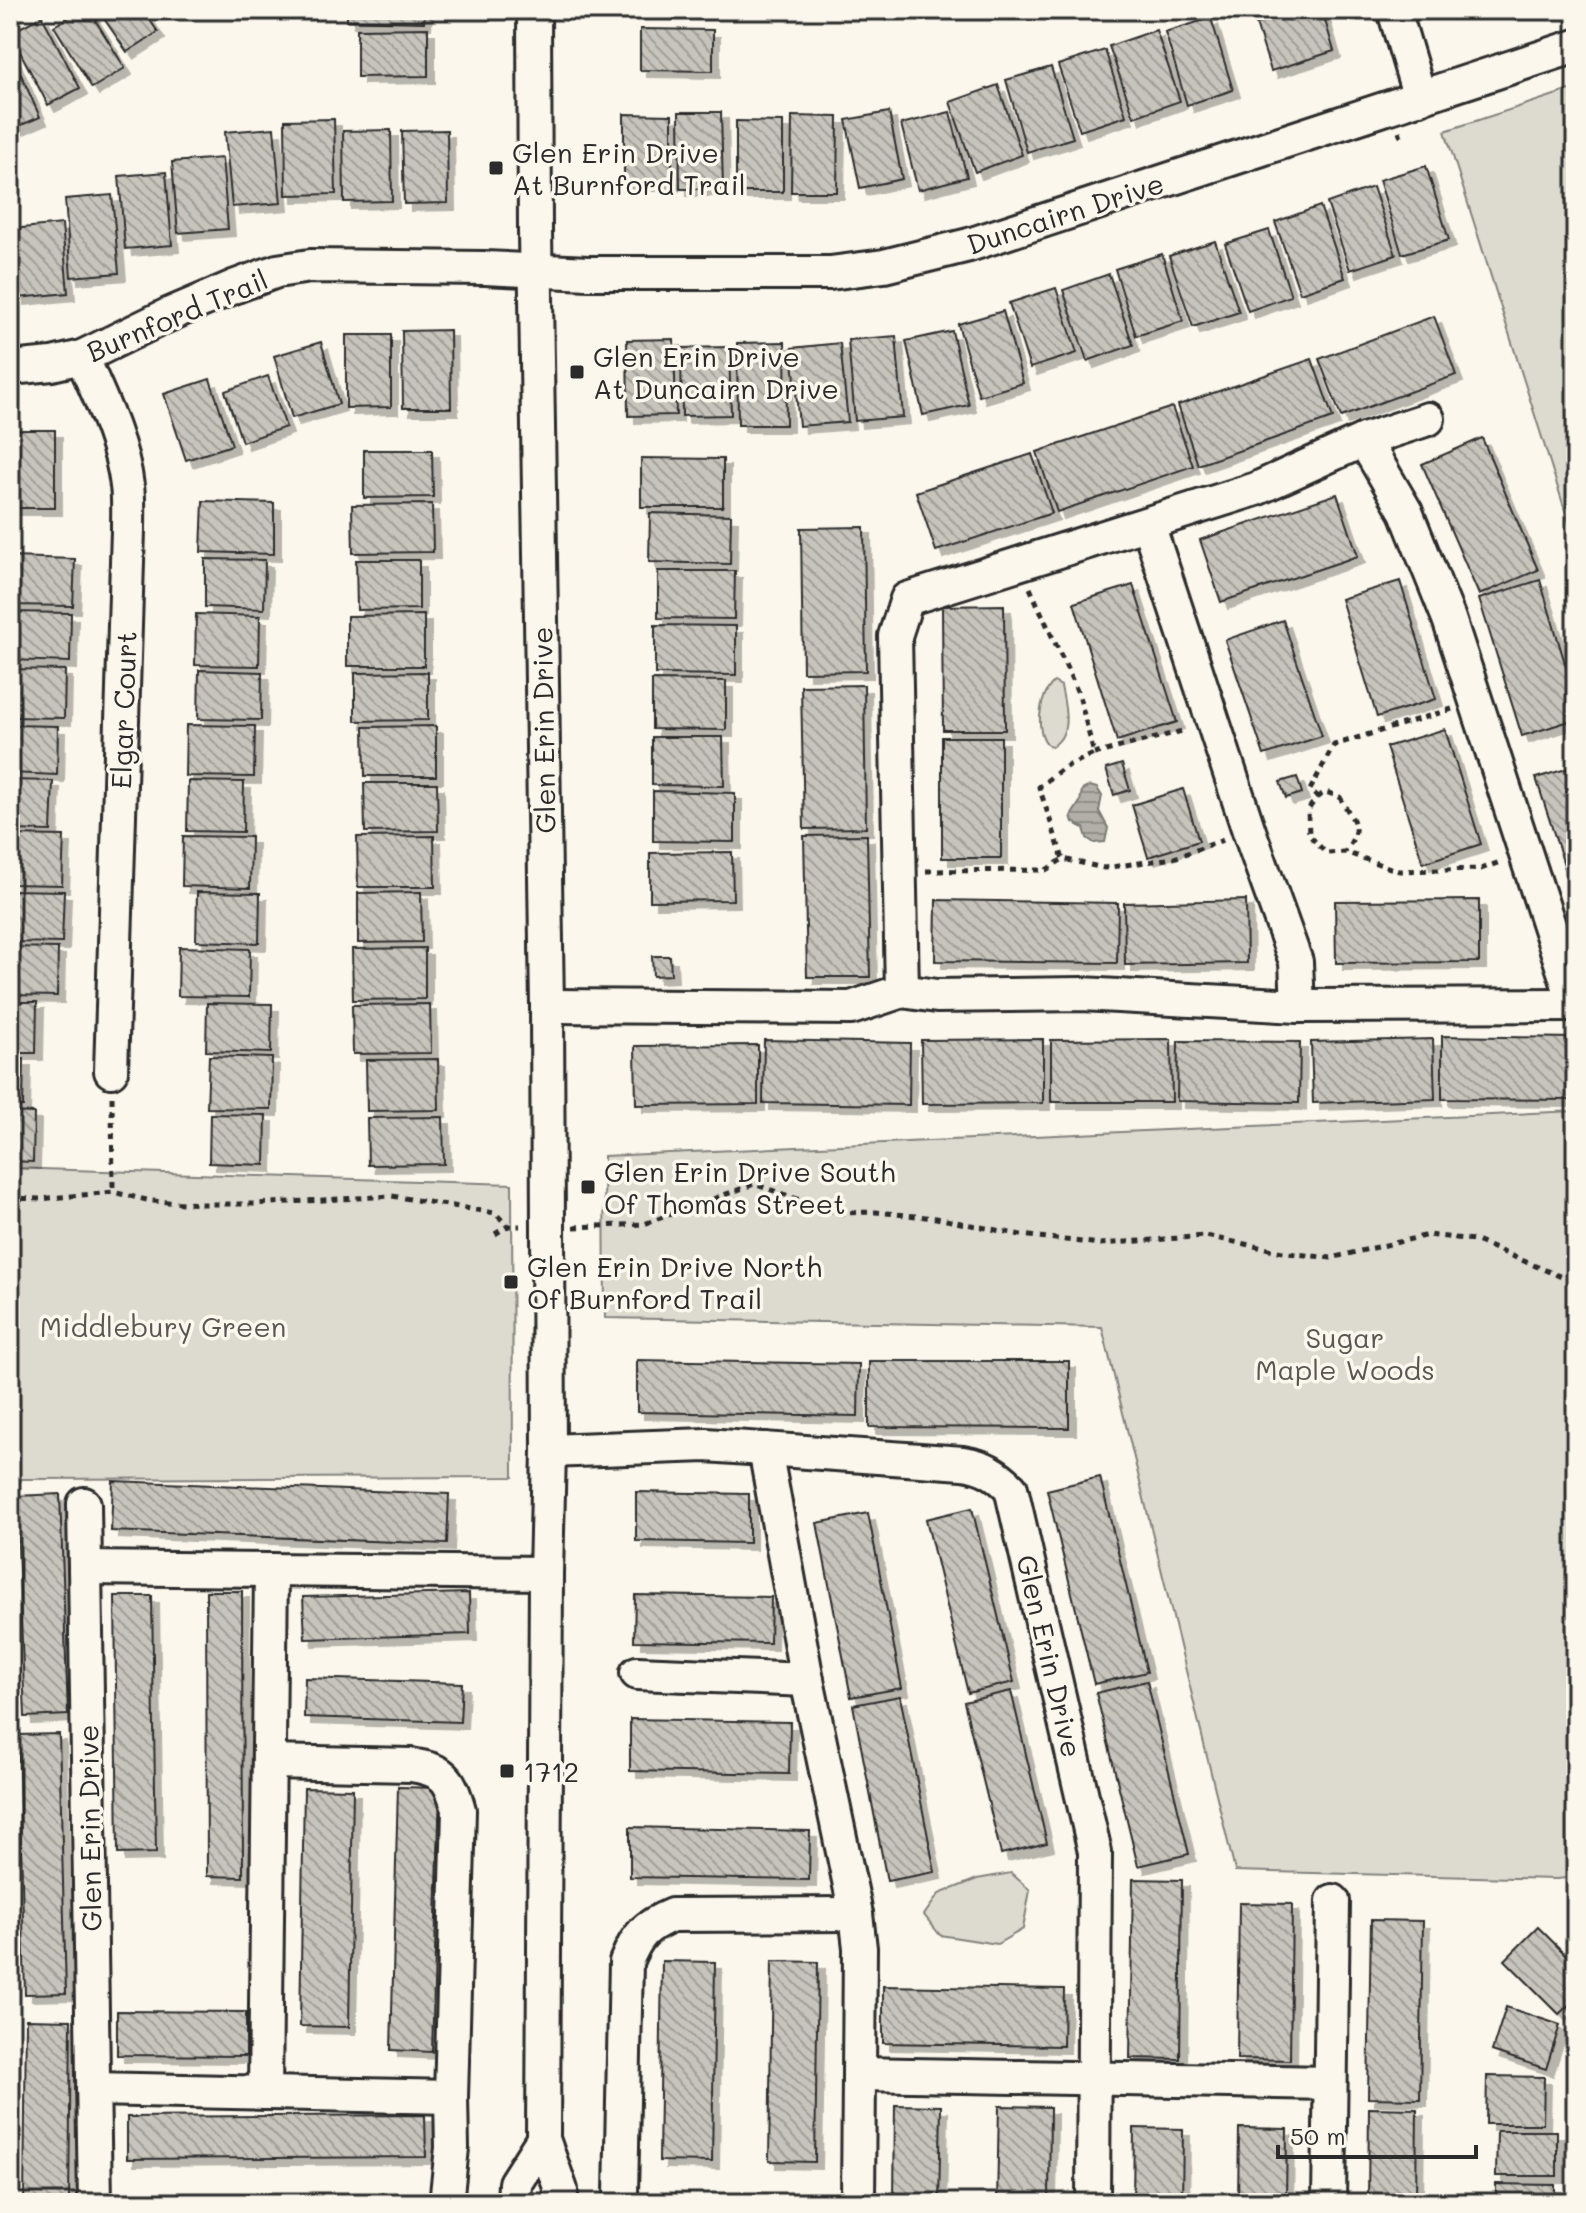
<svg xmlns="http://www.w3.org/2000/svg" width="1586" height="2213" font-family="Mali,sans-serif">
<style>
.green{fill:#dddad0;stroke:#84827e;stroke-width:2}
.water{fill:url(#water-rules);stroke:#7b7a75;stroke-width:2}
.building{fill:url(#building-back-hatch);stroke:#2b2b2b;stroke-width:2;filter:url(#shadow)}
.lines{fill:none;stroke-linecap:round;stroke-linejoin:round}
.minor-casing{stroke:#2b2b2b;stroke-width:38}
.path{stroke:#2b2b2b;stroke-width:5;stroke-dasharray:6 6;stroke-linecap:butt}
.minor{stroke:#fbf7ec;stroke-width:32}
.poi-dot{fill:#2b2b2b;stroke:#fbf7ec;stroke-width:3}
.labels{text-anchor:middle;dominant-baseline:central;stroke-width:7;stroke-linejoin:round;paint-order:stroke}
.poi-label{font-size:28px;fill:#2b2b2b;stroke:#fbf7ec;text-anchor:start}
.street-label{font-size:28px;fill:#2b2b2b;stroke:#fbf7ec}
.park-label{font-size:28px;fill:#585754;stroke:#fbf7ec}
</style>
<defs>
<pattern id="water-rules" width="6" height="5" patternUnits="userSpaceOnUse" patternTransform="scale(2)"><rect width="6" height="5" fill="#b1afa7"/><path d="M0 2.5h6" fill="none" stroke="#908f88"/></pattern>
<pattern id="building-back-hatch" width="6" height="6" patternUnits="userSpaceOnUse" patternTransform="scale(2)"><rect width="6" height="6" fill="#c7c4bc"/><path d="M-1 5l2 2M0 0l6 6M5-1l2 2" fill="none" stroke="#a29f99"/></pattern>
<filter id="shadow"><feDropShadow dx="7" dy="7" stdDeviation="0" flood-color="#0004"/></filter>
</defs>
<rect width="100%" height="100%" fill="#fbf7ec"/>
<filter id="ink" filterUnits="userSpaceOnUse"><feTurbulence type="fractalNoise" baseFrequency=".0125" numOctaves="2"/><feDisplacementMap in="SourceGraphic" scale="16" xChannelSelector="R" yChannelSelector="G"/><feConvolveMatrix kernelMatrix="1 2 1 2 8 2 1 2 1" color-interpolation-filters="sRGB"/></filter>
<g filter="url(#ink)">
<g class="green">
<path d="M1576 88V545L1445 131Z"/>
<path d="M1054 682 1061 686C1065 706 1073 735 1051 747 1033 736 1039 694 1054 682Z"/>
<path d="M1576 1111V1877L1557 1879 1235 1871 1102 1327 605 1318 604 1156Z"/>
<path d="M10 1168 512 1184 513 1477 22 1479 10 1492Z"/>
<path d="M1011 1873 1030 1890 1023 1929 997 1944 940 1935 924 1915 939 1894 977 1879Z"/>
</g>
<path class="water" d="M1090 786 1097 788 1102 796 1099 811 1108 828 1105 842 1094 843 1087 838 1084 828 1073 822 1071 816 1080 802 1082 790Z"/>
<g class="building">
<path d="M81 10H89L125 68 92 88 54 26Z"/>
<path d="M98 10H143L158 32 127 52Z"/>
<path d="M347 10H425L424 22 347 20Z"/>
<path d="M1301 10H1322L1334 51 1271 71 1256 24Z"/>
<path d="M42 16 80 88 48 105 10 33Z"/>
<path d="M1211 18 1233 90 1187 105 1165 32Z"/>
<path d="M428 28V76L357 77V29Z"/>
<path d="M640 29 713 30V71L640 70Z"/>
<path d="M1156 30 1180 101 1134 117 1109 46Z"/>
<path d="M10 50 40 117 10 130Z"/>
<path d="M1105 50 1126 116 1080 131 1058 65Z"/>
<path d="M1051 67 1073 138 1027 152 1006 80Z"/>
<path d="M998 85 1022 155 975 172 950 102Z"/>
<path d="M679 112H721L723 189H680Z"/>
<path d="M889 112 902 179 860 188 846 120Z"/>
<path d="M950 112 967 177 918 190 901 124Z"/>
<path d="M624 114 672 115V184H624Z"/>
<path d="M792 116 838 117 837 192H791Z"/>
<path d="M334 119 336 194 286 195 285 120Z"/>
<path d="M736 121 783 122V192H736Z"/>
<path d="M274 128 281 203 232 207 225 132Z"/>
<path d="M391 130 392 201 344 202 343 131Z"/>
<path d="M447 130 448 203 404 204 402 131Z"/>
<path d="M222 158 228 229 178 233 172 162Z"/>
<path d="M1426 166 1449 240 1402 254 1379 180Z"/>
<path d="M166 172 172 245 125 249 119 176Z"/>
<path d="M1373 187 1396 255 1350 270 1327 203Z"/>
<path d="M112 195 119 273 71 277 65 199Z"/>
<path d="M1320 206 1345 278 1300 293 1275 222Z"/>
<path d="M62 224 68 293 18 298 12 229Z"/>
<path d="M1269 230 1291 296 1248 311 1225 244Z"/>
<path d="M1215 241 1239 312 1193 327 1169 256Z"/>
<path d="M1162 254 1183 321 1136 336 1115 269Z"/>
<path d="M1109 274 1133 345 1087 361 1063 290Z"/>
<path d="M1056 288 1077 353 1030 368 1009 303Z"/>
<path d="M1003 311 1023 383 979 396 958 324Z"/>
<path d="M1434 316 1456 375 1341 417 1319 359Z"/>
<path d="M450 330 451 408H403L402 331Z"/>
<path d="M952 331 969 405 923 415 906 341Z"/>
<path d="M346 335H391V407L346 408Z"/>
<path d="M896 336 903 417 855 421 848 340Z"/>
<path d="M674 339 676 415 628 416 627 340Z"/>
<path d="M321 342 339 404 292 418 274 356Z"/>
<path d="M785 342 786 425H738L737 343Z"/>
<path d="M840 343 848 422 799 426 792 348Z"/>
<path d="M729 347 731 415 682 416 681 348Z"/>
<path d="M1312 359 1333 418 1198 465 1178 405Z"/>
<path d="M268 376 286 427 242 442 225 391Z"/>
<path d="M210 379 232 445 186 460 164 394Z"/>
<path d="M1172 407 1193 466 1057 512 1037 452Z"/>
<rect x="10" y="430" width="45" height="78"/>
<path d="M1482 438 1538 570 1479 595 1422 464Z"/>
<path d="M364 450H432L433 497 364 498Z"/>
<path d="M1032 454 1052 513 936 551 916 492Z"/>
<path d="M641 458 723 459V507H641Z"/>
<path d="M1337 494 1358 556 1221 602 1200 540Z"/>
<path d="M203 501 274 503V554L201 552Z"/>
<path d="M432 504 433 552 353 553 352 505Z"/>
<path d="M650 513 731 515 730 564 649 562Z"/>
<path d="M864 527 866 671 803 672 801 528Z"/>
<path d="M10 557 75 559 73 606 10 605Z"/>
<path d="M205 559 265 560 264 609 205 607Z"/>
<path d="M356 560H419V609L357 610Z"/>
<path d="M658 571H735L734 619 658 618Z"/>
<path d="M1540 580 1576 700V719L1522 736 1479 599Z"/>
<path d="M1400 581 1436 699 1377 717 1341 599Z"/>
<path d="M1133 585 1177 722 1117 741 1074 603Z"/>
<path d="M1004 605 1005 730H943L942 606Z"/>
<path d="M10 612 71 613 70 662 10 660Z"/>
<path d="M196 614 260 616 259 666 195 665Z"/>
<path d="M424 615V666H347V616Z"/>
<path d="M1283 620 1322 736 1264 755 1225 640Z"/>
<path d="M655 625 736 626V675L655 674Z"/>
<path d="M10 669 65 670 64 718 10 717Z"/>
<path d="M199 670 262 672 261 720 198 719Z"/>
<path d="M428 672V720L355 721V673Z"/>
<path d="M652 680 726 681V730L652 729Z"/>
<path d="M864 685 866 828 804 829 801 686Z"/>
<path d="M10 725 58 726 57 775 10 773Z"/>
<path d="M186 725 255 726 254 777 185 776Z"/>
<path d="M436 726V776H365L364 727Z"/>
<path d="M1445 729 1481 844 1423 863 1386 747Z"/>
<path d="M652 737H723L724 786 652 785Z"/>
<rect x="942" y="737" width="59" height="121"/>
<path d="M1122 764 1130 790 1114 795 1106 769Z"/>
<path d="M1576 766V902L1536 778Z"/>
<path d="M1297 777 1302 793 1286 798 1280 782Z"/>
<path d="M10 780 53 781 51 831 10 830Z"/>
<path d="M188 781 244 782 243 832 187 831Z"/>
<path d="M364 783H437L438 831 365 832Z"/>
<path d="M1183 789 1199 841 1148 857 1132 805Z"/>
<path d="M653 791 735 793V842L653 841Z"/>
<path d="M10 835 64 836 62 885 10 884Z"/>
<path d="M867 835 870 977H807L804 836Z"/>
<path d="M183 836 251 837 250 888 182 886Z"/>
<path d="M434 836 435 887H358L357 837Z"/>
<path d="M732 852 733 900 650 901V853Z"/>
<path d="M10 890 64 891 62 943 10 942Z"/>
<path d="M197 892 260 893 259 943 196 941Z"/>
<path d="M421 892 422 942 358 943V893Z"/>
<path d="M936 900 1118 903 1117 963 935 961Z"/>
<path d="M1246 900 1247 963 1125 965 1124 903Z"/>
<path d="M1479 900V962L1336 963 1335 901Z"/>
<path d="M10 947 58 948 57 996 10 995Z"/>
<path d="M179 947 250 949 249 997 178 996Z"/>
<path d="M425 948V999L353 1000 352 949Z"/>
<path d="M652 956H670L671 975 653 976Z"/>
<path d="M10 1002H37L36 1053H10Z"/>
<path d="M207 1003 272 1004 271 1053 206 1051Z"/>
<path d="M430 1004 431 1053 353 1054 352 1005Z"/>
<path d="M1442 1036 1576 1038V1100L1442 1099Z"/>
<path d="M1043 1039V1103L922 1104 921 1040Z"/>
<path d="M1171 1039 1172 1102H1051V1040Z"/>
<path d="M1433 1039 1435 1099 1313 1103 1311 1042Z"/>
<path d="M764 1040 910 1043 909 1105 763 1103Z"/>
<path d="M1178 1041 1300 1042 1299 1103 1177 1101Z"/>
<path d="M758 1045V1104L636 1105 635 1046Z"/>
<path d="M209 1056 272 1058 271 1109 207 1108Z"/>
<path d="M10 1059H24L23 1107H10Z"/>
<path d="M438 1059 439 1110 367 1111 366 1060Z"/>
<path d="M10 1112 34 1113 33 1162 10 1161Z"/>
<path d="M210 1114 266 1115 265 1165 209 1163Z"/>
<path d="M443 1117 444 1164 368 1165 367 1118Z"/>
<path d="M637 1360 859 1364 858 1416 637 1412Z"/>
<path d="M869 1361H1069V1428L869 1427Z"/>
<path d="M1100 1477 1147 1672 1094 1684 1047 1490Z"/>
<path d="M113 1481 449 1494 447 1544 111 1531Z"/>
<path d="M636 1492 749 1494V1543L636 1541Z"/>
<path d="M60 1494 68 1715 25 1717 16 1496Z"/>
<path d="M972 1508 1014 1682 968 1693 926 1519Z"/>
<path d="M868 1513 902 1688 851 1697 817 1523Z"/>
<path d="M206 1591H242L243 1877 207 1876Z"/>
<path d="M469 1593 470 1634 305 1639 303 1597Z"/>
<path d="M635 1595 771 1597 770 1643 634 1641Z"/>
<path d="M115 1596H152L156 1853 118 1854Z"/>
<path d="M305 1678 462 1683 460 1722 304 1717Z"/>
<path d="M1147 1681 1189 1854 1138 1866 1096 1693Z"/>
<path d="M1011 1691 1047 1843 1001 1854 964 1702Z"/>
<path d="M900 1696 935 1872 887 1881 853 1705Z"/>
<path d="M630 1719 790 1722 789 1774 630 1771Z"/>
<path d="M59 1734 66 1993 25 1994 18 1735Z"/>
<path d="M398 1787 440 1788 432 2052 391 2050Z"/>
<path d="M304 1788 353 1789 349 2027 300 2026Z"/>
<path d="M630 1827 810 1831 809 1880 630 1877Z"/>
<path d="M1133 1879 1182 1880 1180 2059 1130 2058Z"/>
<path d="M1239 1903 1292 1904 1290 2060 1237 2059Z"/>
<path d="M1371 1920 1423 1921 1420 2099 1368 2098Z"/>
<path d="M1538 1927 1576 1965V1998L1559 2014 1505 1960Z"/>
<path d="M662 1961 715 1962 712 2162 659 2161Z"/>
<path d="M772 1961 818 1962 815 2162 769 2161Z"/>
<path d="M883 1986 1064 1989 1063 2046 883 2043Z"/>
<path d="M1506 2007 1560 2025 1546 2069 1492 2051Z"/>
<path d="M117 2011 246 2012V2056L117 2055Z"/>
<path d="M26 2019 71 2020 69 2203H24Z"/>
<path d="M1487 2076 1544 2077 1543 2124H1486Z"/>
<path d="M895 2105 941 2106 939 2203H894Z"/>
<path d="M999 2106 1050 2107 1049 2203H997Z"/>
<path d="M1369 2108 1417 2109 1416 2203H1368Z"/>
<path d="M425 2115 426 2157 127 2159V2117Z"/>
<path d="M1134 2128 1183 2129 1182 2203H1133Z"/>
<path d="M1239 2128 1287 2129 1286 2203H1238Z"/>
<path d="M1497 2131H1557V2176H1496Z"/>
<path d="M1496 2184 1555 2185V2203H1496Z"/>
<path d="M696 2199 832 2202V2203H695Z"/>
<rect x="139" y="2200" width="272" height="3"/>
</g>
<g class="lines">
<defs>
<g id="minor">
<path d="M534 10 535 232 547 1006 549 1451 546 1573 543 2139 561 2190V2203"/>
<path d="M1394 10 1420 98"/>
<path d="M82 357C100 398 122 442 127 486 129 500 128 515 128 530L111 1071"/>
<path d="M10 368 52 364 82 357 168 315 236 286 277 271 310 266 485 268 589 273H830L884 266 969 245 1576 46"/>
<path d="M1364 440 1406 512 1449 619 1575 1005"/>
<path d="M1148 524 1249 831 1296 962 1298 1006"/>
<path d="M902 991 895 636 907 599 1256 489 1364 440 1428 419"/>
<path d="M547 1006 851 1008 902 991 937 996 1082 994 1298 1006 1576 1005"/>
<path d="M765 1449 807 1680 856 1914 860 1948 858 2203"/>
<path d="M549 1451 706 1445 963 1463C984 1466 996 1473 1011 1488L1095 1852 1093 2203"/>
<path d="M84 1504 95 2203"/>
<path d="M85 1568 546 1573"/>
<path d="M637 1673 807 1680"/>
<path d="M269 1762 411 1765C444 1770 450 1778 459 1810L451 2097 452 2148 446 2203"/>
<path d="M860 2074 1330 2083"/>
<path d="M93 2089 451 2097"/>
<path d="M265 2093 271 1570"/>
<path d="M514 2203 515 2183 543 2139"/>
<path d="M623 2203 621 2194 626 1962C637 1935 645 1926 672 1915L856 1914"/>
<path d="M1329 2203 1333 1901"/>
</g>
</defs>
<use href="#minor" class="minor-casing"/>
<g class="path">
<path d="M1399 131 1403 142"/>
<path d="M1030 588 1079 695 1094 754 1063 768 1039 787 1063 859"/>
<path d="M1452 709 1334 745 1310 790 1317 797 1308 810 1309 835 1326 853 1345 852 1399 871 1481 869 1500 862"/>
<path d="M1094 754 1186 730"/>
<path d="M1317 797 1326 792 1340 797C1353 823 1364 824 1345 852"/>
<path d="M926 871 1046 870 1063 859 1104 868 1174 858 1223 840"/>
<path d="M112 1097 113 1192"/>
<path d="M10 1198 40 1199 113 1192 151 1201 201 1204H254L392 1196 495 1213 508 1226H520"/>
<path d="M574 1227 644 1224 754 1184 838 1213 876 1212 936 1218 1021 1235 1100 1244 1206 1236 1288 1253 1331 1258 1428 1235 1474 1240 1576 1283"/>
<path d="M495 1234 508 1226"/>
</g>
<use href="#minor" class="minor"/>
</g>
</g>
<g class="poi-dot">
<rect x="488" y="160" width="16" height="16" rx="4"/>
<rect x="569" y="364" width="16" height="16" rx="4"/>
<rect x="580" y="1179" width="16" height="16" rx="4"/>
<rect x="503" y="1274" width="16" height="16" rx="4"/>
<rect x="499" y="1763" width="16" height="16" rx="4"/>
</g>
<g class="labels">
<g class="poi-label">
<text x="512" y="152">Glen Erin Drive<tspan x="512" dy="32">At Burnford Trail</tspan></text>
<text x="593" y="356">Glen Erin Drive<tspan x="593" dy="32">At Duncairn Drive</tspan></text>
<text x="604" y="1171">Glen Erin Drive South<tspan x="604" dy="32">Of Thomas Street</tspan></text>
<text x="527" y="1266">Glen Erin Drive North<tspan x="527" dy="32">Of Burnford Trail</tspan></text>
<text x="523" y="1771">1712</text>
</g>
<g class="street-label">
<text transform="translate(1065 213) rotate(-18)">Duncairn Drive</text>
<text transform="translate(177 315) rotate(-23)">Burnford Trail</text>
<text transform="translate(123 710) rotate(-88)">Elgar Court</text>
<text transform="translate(543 730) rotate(-91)">Glen Erin Drive</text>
<text transform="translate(1050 1656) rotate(77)">Glen Erin Drive</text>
<text transform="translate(89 1828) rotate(-91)">Glen Erin Drive</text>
</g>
<g class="park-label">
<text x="163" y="1326">Middlebury Green</text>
<text x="1345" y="1337">Sugar<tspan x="1345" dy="32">Maple Woods</tspan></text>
</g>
</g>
<rect width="1586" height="2213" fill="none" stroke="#fbf7ec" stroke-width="40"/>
<rect x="20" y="20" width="1546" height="2173" fill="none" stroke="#2b2b2b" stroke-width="3" filter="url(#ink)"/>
<path d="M1278 2145v12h198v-12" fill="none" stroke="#2b2b2b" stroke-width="4"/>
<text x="1290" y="2145" font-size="24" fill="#2b2b2b" stroke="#fbf7ec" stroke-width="6" paint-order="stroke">50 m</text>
</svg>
